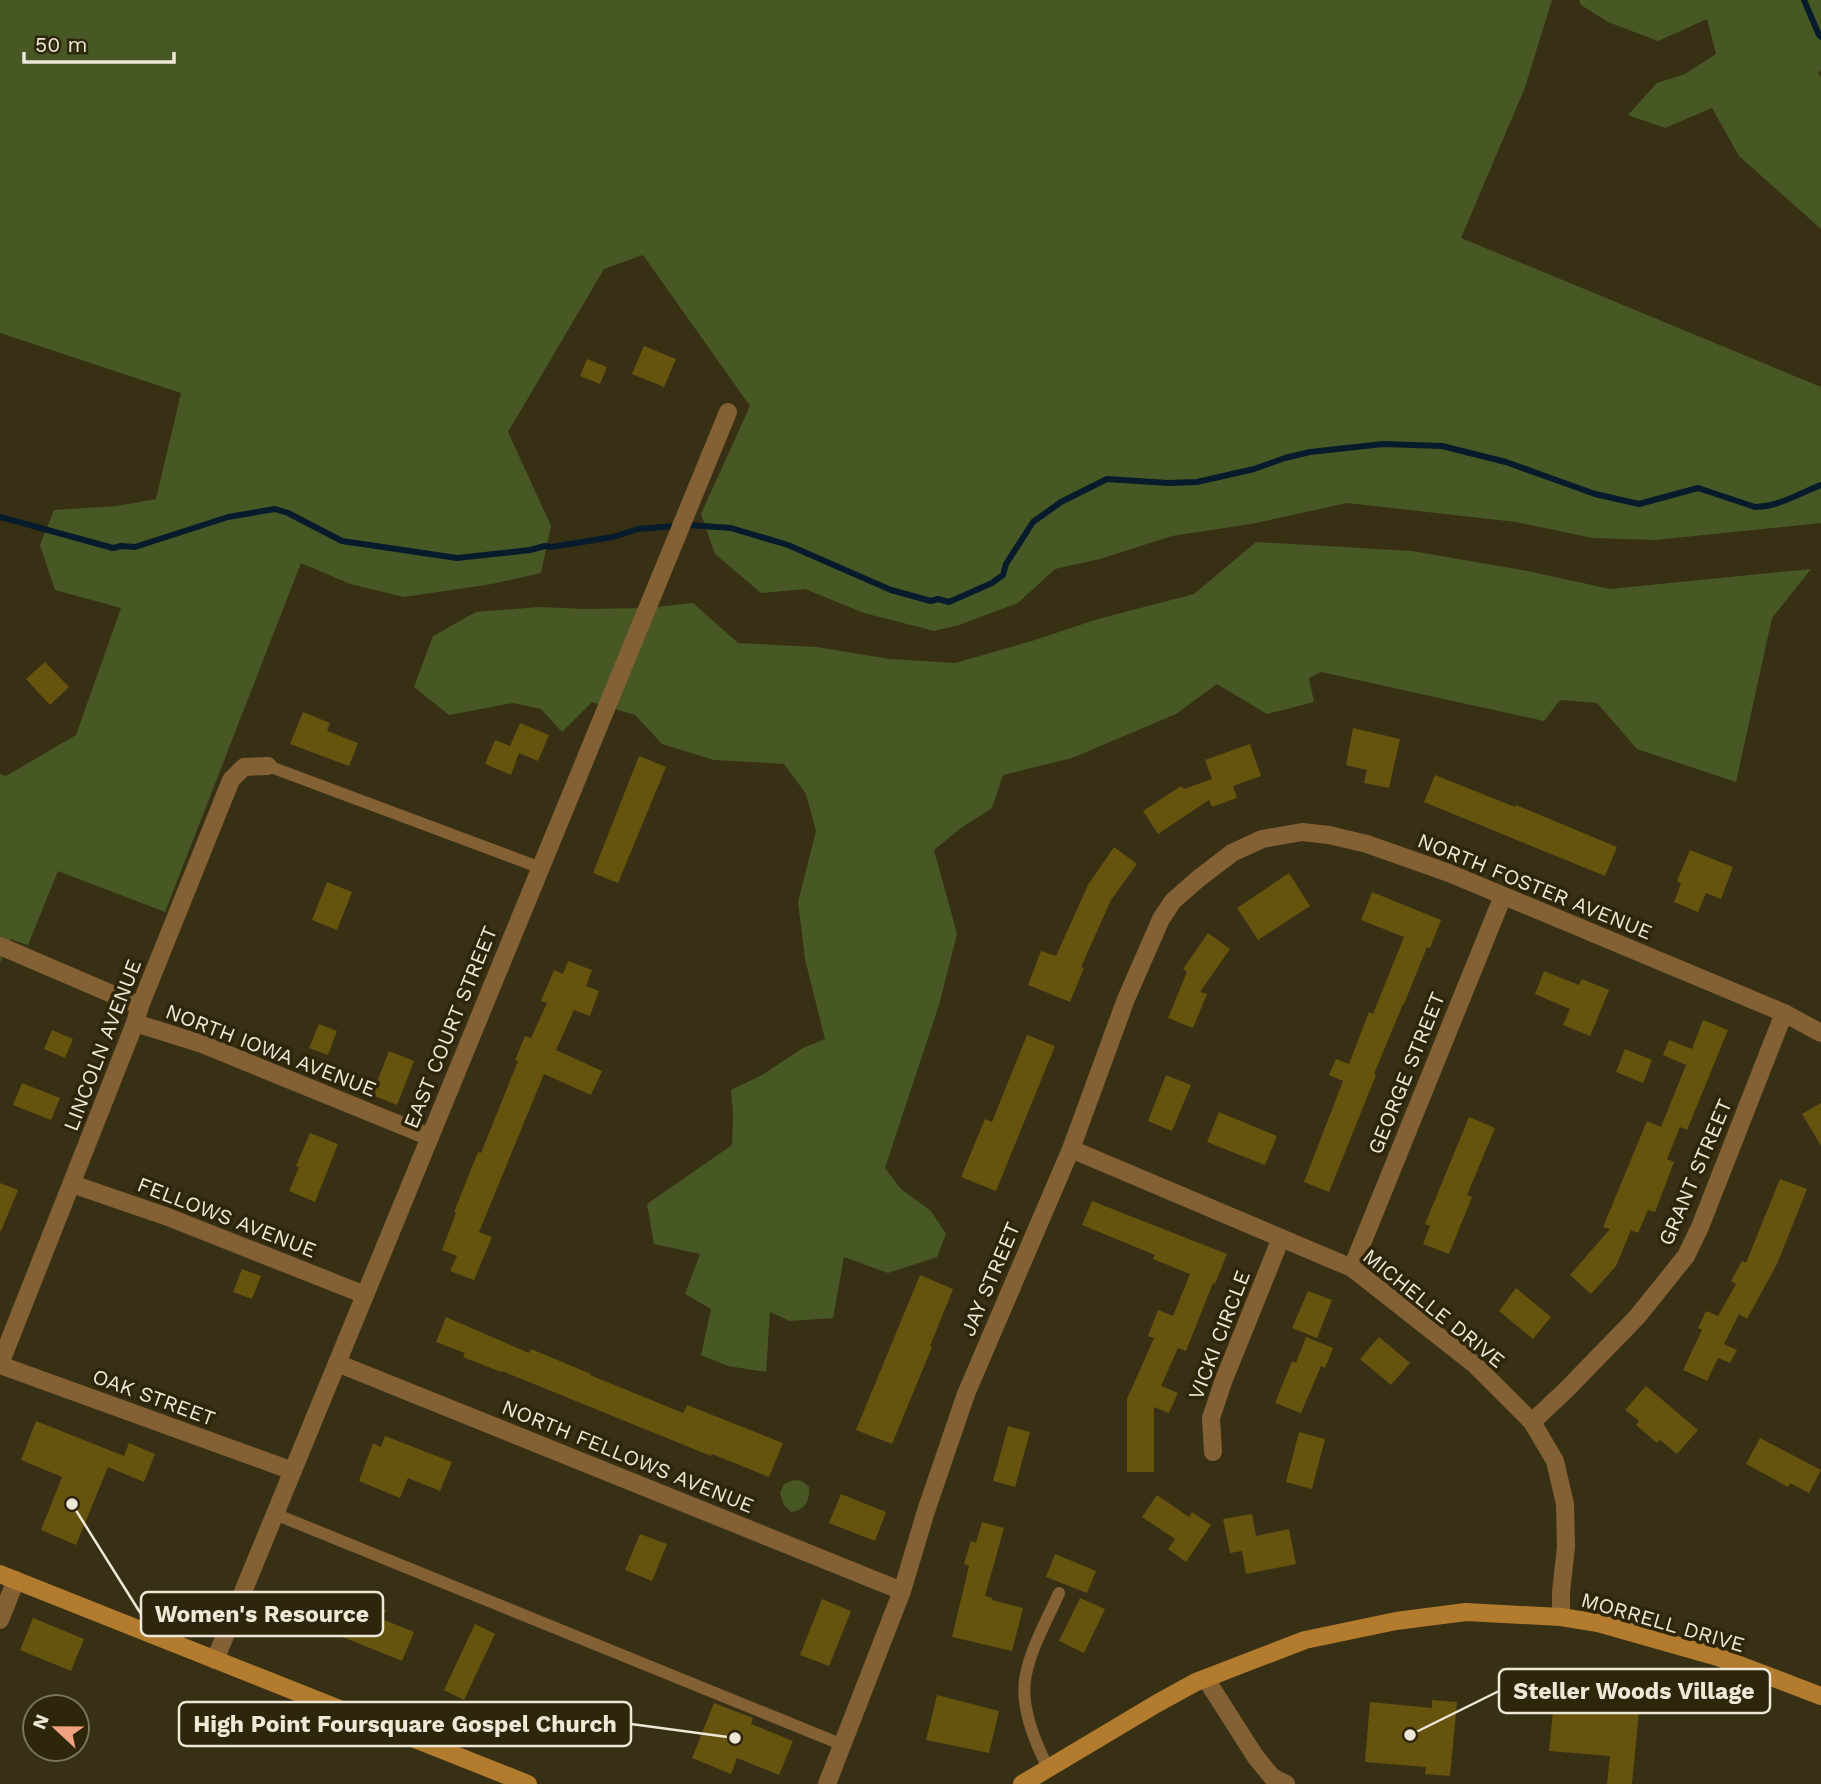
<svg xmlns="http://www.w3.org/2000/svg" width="1821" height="1784" font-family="'Work Sans',sans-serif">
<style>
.green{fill:#475825}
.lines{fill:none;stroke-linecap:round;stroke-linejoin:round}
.stream{stroke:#061b2c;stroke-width:6}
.building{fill:#65530e}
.lane{stroke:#846135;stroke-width:12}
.street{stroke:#846135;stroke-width:18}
.secondary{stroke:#b27b2e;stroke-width:18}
.labels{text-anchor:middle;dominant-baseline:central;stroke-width:7;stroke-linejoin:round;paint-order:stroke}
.street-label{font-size:21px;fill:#ede8d8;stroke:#2e260a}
.leader{fill:none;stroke:#ede8d8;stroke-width:2.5}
.callout-dot{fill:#ede8d8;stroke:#2e260a;stroke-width:2.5}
.callout{fill:#2e260a;stroke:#ede8d8;stroke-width:2.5}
.callout-label{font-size:23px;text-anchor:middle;font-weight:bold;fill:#ede8d8}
</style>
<rect width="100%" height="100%" fill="#383014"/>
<g class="green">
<path d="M0 0H1552L1524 90 1461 238 1821 387V523L1655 540 1593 538 1516 522 1347 503 1251 524 1172 536 1100 559 1055 569 1018 603 959 625 934 631 864 613 805 589 761 593 715 554 701 514 750 406 643 255 604 269 508 432 551 526 541 573 492 584 404 597 350 584 301 563 165 912 58 871 28 945 10 939 0 963V774L6 776 76 735 121 608 55 590 40 545 54 510 117 506 156 499 181 393 0 333Z"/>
<path d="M1579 0H1821V70L1818 73 1821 77V229L1739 156 1712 108 1665 128 1628 115 1657 83 1685 74 1716 54 1707 19 1658 41 1608 22 1581 5Z"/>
<path d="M1256 542 1412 551 1528 571 1610 589 1811 569 1772 618 1736 782 1637 749 1597 703 1560 700 1544 721 1321 672 1309 678 1314 702 1267 714 1217 684 1176 714 1072 758 1003 775 992 808 961 828 934 850 957 934 939 1005 885 1168 901 1189 931 1211 946 1234 937 1257 888 1273 844 1257 833 1318 790 1321 770 1312 766 1372 728 1366 701 1355 711 1309 685 1294 700 1254 654 1244 647 1204 732 1145 733 1114 731 1090 762 1075 803 1048 825 1039 805 959 798 902 816 831 806 794 784 764 714 760 662 744 635 715 592 702 562 732 541 709 513 703 449 715 414 687 433 636 476 612 539 607 585 609 648 608 693 603 738 643 816 647 890 659 955 663 1035 640 1098 619 1194 594Z"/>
<path d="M794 1480 802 1481 809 1487C810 1501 805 1510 791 1512L784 1505 780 1493 784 1484Z"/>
</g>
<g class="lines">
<g class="stream">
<path d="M1804 0 1819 35 1821 37"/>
<path d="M0 517 113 548 121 546 135 547 228 517 275 509 288 513 342 541 457 558 530 550 545 546 551 547 613 537 638 529 689 525 731 528 788 545 891 590 931 601 938 599 949 602 992 583 1003 575 1006 564 1033 522 1061 502 1107 479 1168 483 1197 482 1254 469 1285 458 1310 452 1383 444 1442 446 1506 462 1595 494 1639 504 1698 488 1755 507C1778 507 1800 493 1821 485"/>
</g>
</g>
<g class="building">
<path d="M644 346 676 359 664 387 632 374Z"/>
<path d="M587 359 607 367 600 384 580 376Z"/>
<path d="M45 662 69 687 50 705 26 679Z"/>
<path d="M303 712 330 723 327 731 358 743 349 766 290 744Z"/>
<path d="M520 723 549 735 538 761 519 753 511 775 485 764 495 740 510 746Z"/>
<path d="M1353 728 1400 739 1389 788 1364 783 1367 770 1346 765Z"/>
<path d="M1250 744 1261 776 1233 786 1237 798 1212 807 1209 800 1158 834 1143 811 1181 786 1184 789 1212 779 1205 760Z"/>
<path d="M639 756 666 767 618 883 593 873Z"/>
<path d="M1435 775 1515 807 1516 805 1617 847 1605 876 1424 802Z"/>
<path d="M1114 847 1137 864 1111 900 1081 967 1084 968 1070 1002 1028 985 1041 951 1056 956 1088 885Z"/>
<path d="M1690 850 1733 867 1721 899 1706 893 1698 912 1674 902 1681 883 1677 881Z"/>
<path d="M1289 873 1310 906 1258 940 1237 908Z"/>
<path d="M327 882 352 892 337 930 312 920Z"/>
<path d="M1372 892 1441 920 1430 948 1427 947 1404 1004H1403L1374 1074 1376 1075 1329 1192 1304 1182 1343 1081 1329 1075 1336 1059 1349 1064 1369 1012 1373 1014 1404 937 1361 920Z"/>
<path d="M1208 933 1230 949 1200 992 1207 994 1193 1028 1168 1018 1187 972 1183 969Z"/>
<path d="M568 961 592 970 586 986 599 991 590 1016 574 1010 556 1050 602 1071 591 1095 544 1074 479 1232 492 1237 474 1280 450 1271 457 1256 442 1250 456 1213 454 1212 478 1152 481 1153 518 1061 515 1060 525 1036 531 1038 547 1003 541 1001 554 970 563 974Z"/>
<path d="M1544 971 1579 985 1582 979 1609 990 1590 1036 1563 1025 1570 1009 1535 994Z"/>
<path d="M1703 1020 1728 1030 1687 1130 1680 1127 1667 1159 1674 1162 1655 1212 1648 1210 1638 1233 1631 1230 1616 1266 1591 1294 1570 1275 1610 1229 1603 1227 1647 1121 1661 1127 1686 1065 1663 1055 1669 1040 1692 1049Z"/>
<path d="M319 1024 337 1031 328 1055 309 1048Z"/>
<path d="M52 1030 73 1039 65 1058 44 1049Z"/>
<path d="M1027 1035 1055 1046 996 1191 961 1177 985 1119 992 1122Z"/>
<path d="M1625 1049 1652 1060 1643 1083 1616 1072Z"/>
<path d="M389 1051 414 1061 397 1105 372 1095Z"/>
<path d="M1166 1075 1191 1085 1172 1131 1148 1121Z"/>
<path d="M22 1083 60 1098 51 1120 13 1105Z"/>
<path d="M1821 1103V1146L1802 1114Z"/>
<path d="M1219 1112 1277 1136 1265 1165 1207 1142Z"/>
<path d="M1469 1117 1495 1128 1467 1195 1472 1197 1449 1254 1423 1244 1430 1226 1425 1224Z"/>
<path d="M310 1133 338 1144 315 1202 289 1191 299 1167 296 1166Z"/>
<path d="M1780 1179 1807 1189 1777 1264 1747 1319 1739 1314 1724 1344 1737 1350 1730 1363 1718 1358 1707 1381 1683 1370 1702 1330 1698 1328 1706 1311 1718 1316 1736 1284 1731 1281 1742 1261 1746 1263Z"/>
<path d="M0 1183 18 1190 1 1231H0Z"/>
<path d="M1092 1201 1227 1254 1215 1284 1213 1283 1186 1351 1178 1348 1161 1386 1178 1393 1169 1413 1154 1407V1472H1127V1399L1154 1338 1148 1336 1158 1310 1173 1316 1190 1274 1153 1259 1155 1255 1082 1225Z"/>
<path d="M242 1269 261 1276 252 1299 233 1292Z"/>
<path d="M920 1275 953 1289 930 1346 932 1347 892 1444 856 1430Z"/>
<path d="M1516 1288 1551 1317 1533 1339 1499 1311Z"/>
<path d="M1308 1291 1332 1300 1317 1338 1292 1328Z"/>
<path d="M446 1317 529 1353 531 1349 591 1374 590 1375 683 1413 687 1405 783 1443 769 1477 712 1454 711 1456 502 1371 501 1372 463 1357 465 1353 436 1342Z"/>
<path d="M1306 1337 1333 1348 1325 1368 1321 1366 1301 1413 1275 1403 1292 1361 1296 1363Z"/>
<path d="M1379 1337 1410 1363 1391 1385 1360 1359Z"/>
<path d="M1646 1386 1698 1430 1677 1454 1660 1440 1657 1443 1636 1425 1639 1421 1625 1410Z"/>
<path d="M36 1421 124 1456 129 1443 155 1454 144 1482 108 1467 76 1545 41 1530 62 1477 21 1460Z"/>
<path d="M1008 1426 1030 1432 1015 1487 993 1481Z"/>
<path d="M1299 1432 1325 1439 1312 1489 1286 1482Z"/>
<path d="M385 1436 452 1462 440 1491 408 1478 400 1498 359 1481 373 1443 381 1447Z"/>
<path d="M1760 1438 1821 1470 1809 1493 1790 1483 1788 1487 1746 1464Z"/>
<path d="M841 1494 886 1512 875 1541 829 1523Z"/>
<path d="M1157 1495 1189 1517 1192 1512 1211 1525 1186 1562 1168 1549 1175 1539 1142 1517Z"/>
<path d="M1252 1514 1256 1536 1289 1529 1296 1564 1246 1574 1242 1551 1230 1553 1223 1519Z"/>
<path d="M982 1522 1004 1528 985 1596 992 1598V1600L1023 1608 1012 1651 952 1637 969 1566 964 1564 971 1541 976 1543Z"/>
<path d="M640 1534 667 1544 652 1581 625 1570Z"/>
<path d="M1055 1554 1096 1571 1087 1593 1046 1577Z"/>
<path d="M315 1592 344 1604 347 1595 386 1610 382 1619 414 1632 402 1661 303 1621Z"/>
<path d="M1080 1598 1105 1609 1084 1653 1059 1641Z"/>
<path d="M822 1599 851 1611 829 1666 800 1655Z"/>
<path d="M33 1618 84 1639 71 1671 20 1650Z"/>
<path d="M475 1624 495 1634 464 1700 444 1690Z"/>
<path d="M1617 1689 1641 1691 1632 1784H1607L1610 1756 1549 1751 1555 1691 1616 1697Z"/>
<path d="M937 1695 999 1711 989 1753 926 1740Z"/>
<path d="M1432 1700 1457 1702 1450 1776 1425 1774 1426 1767 1365 1762 1370 1702 1432 1708Z"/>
<path d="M714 1703 753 1718 751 1724 793 1741 779 1775 737 1758 731 1774 692 1758Z"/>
</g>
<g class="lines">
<g class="lane">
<path d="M268 766 541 868"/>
<path d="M275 1514 843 1745"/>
<path d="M1048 1768C1035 1742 1019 1705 1026 1674 1032 1646 1047 1620 1059 1593"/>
</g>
<g class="street">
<path d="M0 946 140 1006"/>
<path d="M135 1023 202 1044 430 1137"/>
<path d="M1071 1149 1352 1268 1474 1364 1532 1422 1555 1461 1565 1504 1566 1547 1561 1592V1617"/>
<path d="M72 1184 168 1217 365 1295"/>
<path d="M1352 1268 1503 896"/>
<path d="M337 1363 902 1591"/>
<path d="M0 1364 135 1023 140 1006 231 780 244 767 268 766"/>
<path d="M0 1365 293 1471"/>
<path d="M1532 1422 1566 1390 1637 1317 1686 1256 1700 1227 1784 1013"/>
<path d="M1213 1452 1211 1418 1223 1382 1281 1238"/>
<path d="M0 1620 16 1580"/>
<path d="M215 1660 728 412"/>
<path d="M1206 1679 1255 1756 1272 1777 1286 1784"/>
<path d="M827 1784 902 1591 926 1511 966 1394 1071 1149 1126 999 1161 919 1173 901 1198 879 1232 853 1262 839 1302 832 1329 835 1367 844 1449 873 1784 1013 1821 1033"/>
</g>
<g class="secondary">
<path d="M0 1574 528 1784"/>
<path d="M1022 1784 1156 1704 1196 1682 1305 1640 1396 1621 1466 1612 1561 1617 1598 1623 1718 1657 1821 1696"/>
</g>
</g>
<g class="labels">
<g class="street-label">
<text transform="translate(1535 886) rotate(22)">NORTH FOSTER AVENUE</text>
<text transform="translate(450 1027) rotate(-68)">EAST COURT STREET</text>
<text transform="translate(102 1045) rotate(-69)">LINCOLN AVENUE</text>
<text transform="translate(271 1050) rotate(21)">NORTH IOWA AVENUE</text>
<text transform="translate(1406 1073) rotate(-68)">GEORGE STREET</text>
<text transform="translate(1695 1172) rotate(-67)">GRANT STREET</text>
<text transform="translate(227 1217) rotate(21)">FELLOWS AVENUE</text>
<text transform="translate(990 1279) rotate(-67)">JAY STREET</text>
<text transform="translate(1434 1308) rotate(39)">MICHELLE DRIVE</text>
<text transform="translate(1219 1335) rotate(-69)">VICKI CIRCLE</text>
<text transform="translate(154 1397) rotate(20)">OAK STREET</text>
<text transform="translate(628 1456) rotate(22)">NORTH FELLOWS AVENUE</text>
<text transform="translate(1663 1622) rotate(16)">MORRELL DRIVE</text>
</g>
</g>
<path class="leader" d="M72 1504L141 1614M1410 1735L1499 1691M735 1738L631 1724"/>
<g class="callout-dot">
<circle cx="72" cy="1504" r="7"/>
<circle cx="1410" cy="1735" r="7"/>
<circle cx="735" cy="1738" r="7"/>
</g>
<g class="callout">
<rect x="141" y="1592" width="242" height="44" rx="7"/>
<rect x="1499" y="1669" width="271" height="44" rx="7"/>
<rect x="179" y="1702" width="452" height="44" rx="7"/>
</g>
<g class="callout-label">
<text x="262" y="1622">Women's Resource</text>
<text x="1634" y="1699">Steller Woods Village</text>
<text x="405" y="1732">High Point Foursquare Gospel Church</text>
</g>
<g transform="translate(56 1728) rotate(292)"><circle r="33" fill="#2e260a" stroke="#7a745c" stroke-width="2"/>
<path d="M0-5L12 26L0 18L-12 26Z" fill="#f2a17e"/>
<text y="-10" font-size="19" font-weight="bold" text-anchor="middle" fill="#ede8d8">N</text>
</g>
<path d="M24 52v10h150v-10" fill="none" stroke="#ede8d8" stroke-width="3.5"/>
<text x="35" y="52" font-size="21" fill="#ede8d8" stroke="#2e260a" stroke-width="5" paint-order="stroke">50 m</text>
</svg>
